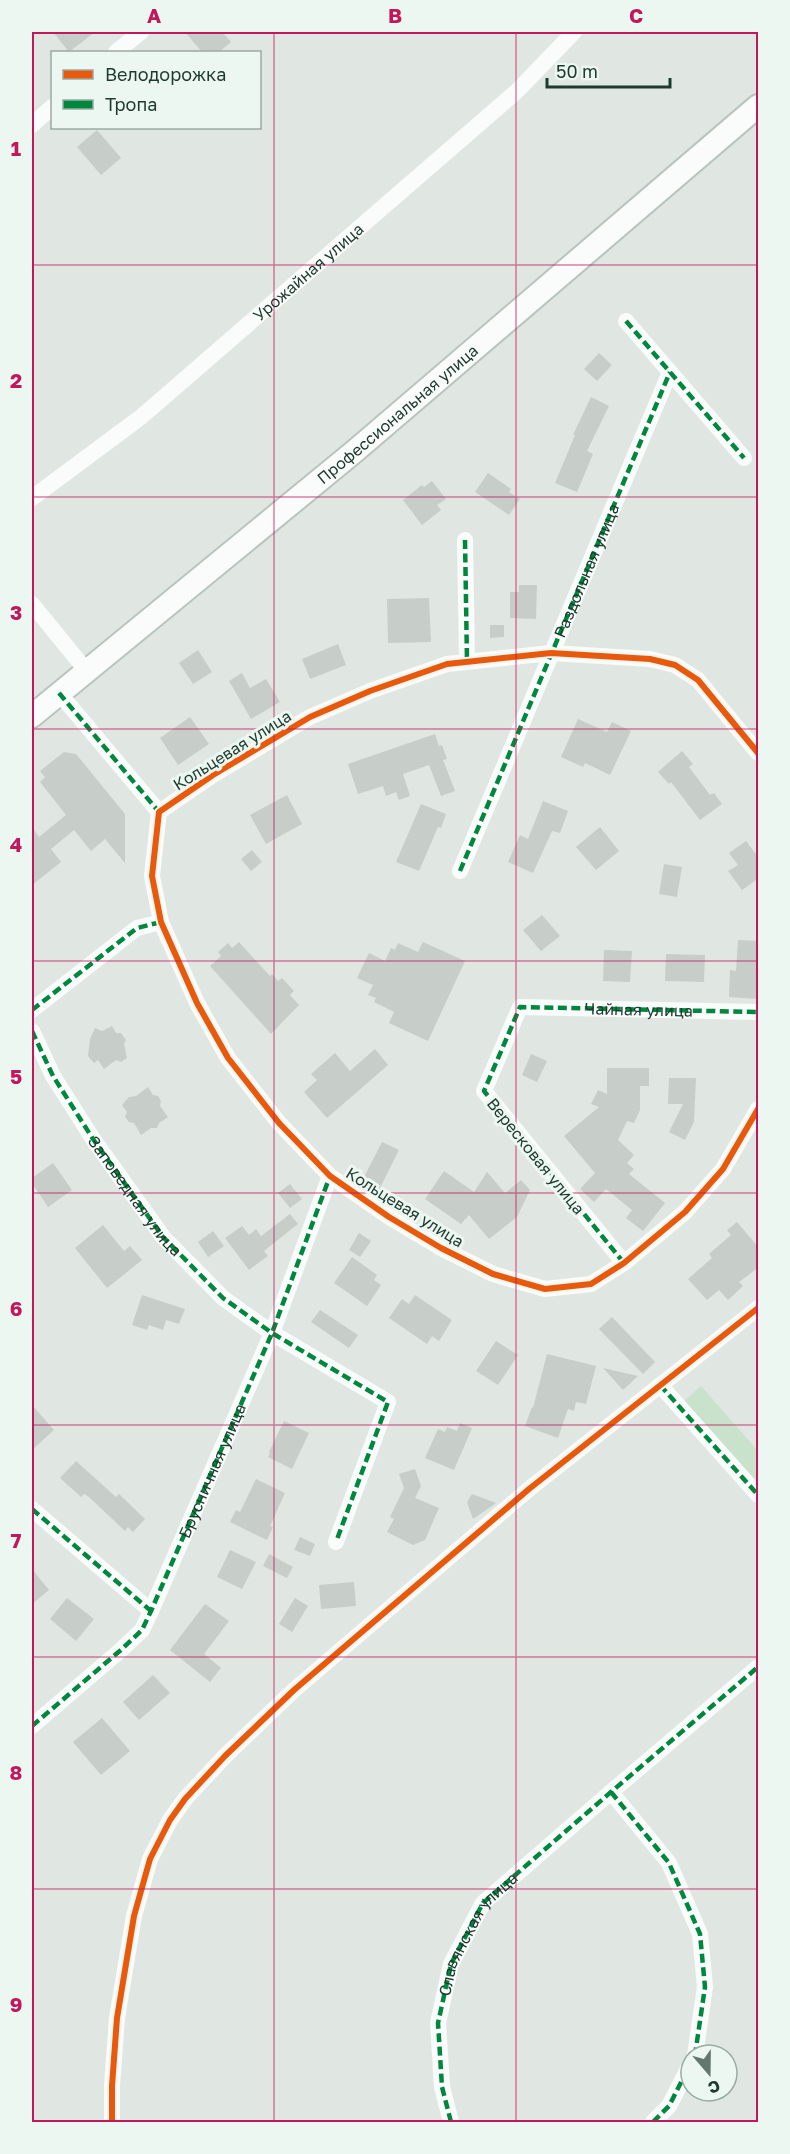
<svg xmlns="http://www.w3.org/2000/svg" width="790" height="2154" font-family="'Golos Text',sans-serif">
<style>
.green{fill:#c8e2cc}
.building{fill:#c7ceca}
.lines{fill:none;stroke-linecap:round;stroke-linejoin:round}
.secondary-casing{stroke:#b9c4be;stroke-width:26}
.street{stroke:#fafbfb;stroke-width:16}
.secondary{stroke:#fafbfb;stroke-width:22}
.quiet{stroke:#00873e;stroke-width:4.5;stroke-dasharray:9 4.5;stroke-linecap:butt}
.cycleway-casing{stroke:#edf7f1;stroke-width:10}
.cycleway{stroke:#e8590c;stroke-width:6}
.grid{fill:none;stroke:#c2185b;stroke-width:1.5;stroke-opacity:0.55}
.labels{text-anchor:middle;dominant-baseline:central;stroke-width:6;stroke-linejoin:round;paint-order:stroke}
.street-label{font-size:16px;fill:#1e3a2e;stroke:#edf7f1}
.neatline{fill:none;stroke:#c2185b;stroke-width:2}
.grid-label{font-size:20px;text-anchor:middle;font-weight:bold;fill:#c2185b}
</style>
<rect width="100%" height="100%" fill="#e0e7e3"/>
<path class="green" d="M701 1386 758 1451V1499L682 1403Z"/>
<g class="building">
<path d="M53 32H95L69 52Z"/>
<path d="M185 32H222L231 42 219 52H202Z"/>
<path d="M97 130 121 158 101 175 77 147Z"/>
<path d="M599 353 612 365 597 381 584 369Z"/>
<path d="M591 397 609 406 587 451 593 454 577 492 555 483 575 435H573Z"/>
<path d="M488 473 511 489 509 492 520 499 509 515 475 492Z"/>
<path d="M432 481 446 499 437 505 441 510 422 525 403 500 422 485 424 487Z"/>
<path d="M519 585H537L536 619 510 618V592H519Z"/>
<path d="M429 598 431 642 388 643 387 599Z"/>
<path d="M490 625H504V637L490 638Z"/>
<path d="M338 644 346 665 310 679 302 659Z"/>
<path d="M198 650 212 672 193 684 179 663Z"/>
<path d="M242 673 250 688 266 679 280 702 251 719 229 681Z"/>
<path d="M190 717 209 744 178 765 160 738Z"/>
<path d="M578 719 607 732 612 722 631 731 610 775 585 763 583 767 561 757Z"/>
<path d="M435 734 439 746 442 745 447 759 443 760 455 791 441 796 429 765 403 774 410 796 399 800 396 792 386 796 383 786 358 794 348 764Z"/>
<path d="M682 751 693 764 689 767 710 795 714 793 722 804 700 820 671 782 669 784 658 772Z"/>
<path d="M64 752 76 754 125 814V863L105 839 91 851 74 830 51 849 61 862 32 885V827L39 837 66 815 40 782 45 777 40 771Z"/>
<path d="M287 795 302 824 266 844 250 815Z"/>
<path d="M543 801 568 811 560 833 552 831 533 873 508 862 520 835 528 839Z"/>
<path d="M421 804 446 814 441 828 438 827 419 871 396 862Z"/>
<path d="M600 827 619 851 596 870 576 847Z"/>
<path d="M746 841 759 858V878L742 890 728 871 738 865 729 853Z"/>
<path d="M252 850 262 862 251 871 241 859Z"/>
<path d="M664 864 682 867 677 897 659 894Z"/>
<path d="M542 915 560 936 541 951 523 930Z"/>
<path d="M738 940 759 941 757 999 729 997 730 970 736 971Z"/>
<path d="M239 942 270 976 272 974 278 981 282 978 294 991 290 995 299 1005 271 1034 210 966 221 956 218 952 228 943 232 948Z"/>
<path d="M423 942 465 961 428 1041 389 1023 394 1012 374 1002 376 998 368 995 373 985 357 978 369 953 385 961 391 948 395 950 398 943 418 952Z"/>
<path d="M604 950 632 951 630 982 603 981Z"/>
<path d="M666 954 705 955 704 982 665 981Z"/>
<path d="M112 1026 116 1033H121L126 1040 124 1044 127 1058 121 1062 116 1060 104 1069 98 1060 94 1063 88 1056 90 1039 95 1028 102 1031Z"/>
<path d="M375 1049 388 1065 327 1118 304 1092 317 1080 311 1074 335 1053 350 1071Z"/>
<path d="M531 1054 547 1061 537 1082 522 1075Z"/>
<path d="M607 1068H649V1086H640V1110L634 1123 627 1121 618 1140 634 1155 627 1163 634 1169 629 1174 665 1203 643 1231 626 1218 632 1210 606 1189 594 1202 580 1189 595 1173 564 1136 599 1107 591 1104 598 1090 607 1094Z"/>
<path d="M669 1078H696L694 1122 685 1140 669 1132 683 1104H668Z"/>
<path d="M148 1087 153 1095 158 1096 161 1101 160 1106 168 1117 159 1123 157 1128H151L141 1135 134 1123 129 1122 125 1117 127 1112 122 1105 129 1097 136 1096Z"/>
<path d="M382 1142 399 1150 379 1190 362 1181Z"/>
<path d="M53 1163 72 1190 48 1207 32 1183V1178Z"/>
<path d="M444 1171 474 1192 487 1172 505 1193 521 1180 530 1190 517 1217 489 1239 469 1215 461 1224 425 1199Z"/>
<path d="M290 1184 302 1199 290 1208 278 1193Z"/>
<path d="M290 1214 298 1224 264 1251 268 1256 249 1270 225 1238 242 1226 249 1235 256 1229 261 1236Z"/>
<path d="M737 1222 759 1248V1267L739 1282 743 1286 728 1300 719 1290 707 1300 688 1279 712 1258 709 1254 731 1235 727 1230Z"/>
<path d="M103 1225 124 1251 130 1246 142 1260 107 1288 75 1248Z"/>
<path d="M213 1231 224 1246 208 1257 198 1242Z"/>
<path d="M359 1233 371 1241 360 1257 349 1250Z"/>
<path d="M352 1257 377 1275 374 1280 381 1285 367 1306 334 1283Z"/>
<path d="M142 1295 185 1309 179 1324 166 1320 163 1330 149 1325 147 1330 132 1325Z"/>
<path d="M415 1295 452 1320 439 1341 432 1336 427 1344 389 1318 402 1299 409 1304Z"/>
<path d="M320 1310 358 1335 349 1348 311 1322Z"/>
<path d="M612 1317 655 1362 643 1374 599 1329Z"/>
<path d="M496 1341 518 1355 498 1385 476 1371Z"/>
<path d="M547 1354 596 1366 586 1404 576 1402 574 1411 568 1409 558 1438 525 1426 532 1407 533 1408Z"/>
<path d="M603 1368 638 1376 623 1390Z"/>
<path d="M32 1405 54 1430 32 1450Z"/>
<path d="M284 1421 309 1433 292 1469 268 1457 270 1453 269 1452Z"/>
<path d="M460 1423 472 1428 454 1470 425 1458 438 1429 445 1432 447 1427 457 1431Z"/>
<path d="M76 1461 116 1497 119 1494 145 1519 133 1532 128 1527 125 1531 89 1497 84 1494 81 1497 60 1478Z"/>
<path d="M415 1469 421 1486 415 1498 439 1508 425 1540 413 1545 387 1532 394 1519 390 1517 404 1488 399 1474Z"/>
<path d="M256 1479 285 1493 270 1526 273 1527 267 1540 230 1522 236 1510 240 1512Z"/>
<path d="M472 1494 496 1503 473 1519 467 1502Z"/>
<path d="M300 1537 315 1544 310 1556 294 1550Z"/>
<path d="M230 1550 256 1562 242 1589 217 1577Z"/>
<path d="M269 1554 293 1567 287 1578 263 1566Z"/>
<path d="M32 1569 49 1590 32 1604Z"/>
<path d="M354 1582 356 1606 321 1609 319 1585Z"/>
<path d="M67 1598 94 1619 76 1641 50 1619Z"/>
<path d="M295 1598 308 1606 292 1632 279 1624Z"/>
<path d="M205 1604 229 1621 204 1654 221 1668 210 1682 170 1650Z"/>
<path d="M153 1675 170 1693 139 1720 123 1702Z"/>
<path d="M102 1718 130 1751 101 1775 73 1742Z"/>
</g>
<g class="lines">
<defs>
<g id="secondary">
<path id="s3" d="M32 716 355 451 758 106"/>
</g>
</defs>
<use href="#secondary" class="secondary-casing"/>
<g class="street">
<path d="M116 52 141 32"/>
<path d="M32 125 52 107"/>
<path d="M626 321 744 458"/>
<path id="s1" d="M32 498 141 417 517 91 574 32"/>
<path d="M465 540 467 661"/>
<path d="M32 604 85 669"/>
<path d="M59 693 159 812"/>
<path d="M758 753 698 680 675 665 650 659 551 653 447 664 370 691 310 717 213 775 159 812 152 876 161 922 197 1003 228 1058 279 1123 330 1176 389 1217 441 1248 493 1274 545 1289 591 1284 624 1263 685 1212 723 1169 758 1109"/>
<path d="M460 871 670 372"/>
<path d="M32 1010 137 928 161 922"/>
<path d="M32 1031 53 1076 93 1139 163 1237 223 1298 272 1333 388 1402 336 1542"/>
<path d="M624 1263 484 1091 520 1007 758 1012"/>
<path d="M660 1385 758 1495"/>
<path d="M32 1509 151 1611"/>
<path id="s2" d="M32 1726 122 1649 142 1630 151 1611 272 1333 330 1176"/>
<path d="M611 1792 669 1863 700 1934 705 1987 695 2055"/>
<path d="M112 2122V2086L117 2018 134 1916 150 1859 170 1820 185 1799 225 1756 294 1690 529 1489 758 1308"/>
<path d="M451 2122 442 2087 438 2023 451 1964 483 1903 611 1792 758 1667"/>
<path d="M653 2122 669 2106 691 2063"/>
</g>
<use href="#secondary" class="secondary"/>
<g class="quiet">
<path d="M626 321 744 458"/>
<path d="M465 540 467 661"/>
<path d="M59 693 159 812"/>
<path id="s4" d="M460 871 670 372"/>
<path d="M32 1010 137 928 161 922"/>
<path id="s5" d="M32 1031 53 1076 93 1139 163 1237 223 1298 272 1333 388 1402 336 1542"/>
<path id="s6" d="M624 1263 484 1091 520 1007 758 1012"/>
<path d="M660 1385 758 1495"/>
<path d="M32 1509 151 1611"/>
<path d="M32 1726 122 1649 142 1630 151 1611 272 1333 330 1176"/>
<path d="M611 1792 669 1863 700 1934 705 1987 695 2055"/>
<path id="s7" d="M451 2122 442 2087 438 2023 451 1964 483 1903 611 1792 758 1667"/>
<path d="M653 2122 669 2106 691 2063"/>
</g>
<defs>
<g id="cycleway">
<path d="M758 753 698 680 675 665 650 659 551 653 447 664 370 691 310 717 213 775 159 812 152 876 161 922 197 1003 228 1058 279 1123 330 1176 389 1217 441 1248 493 1274 545 1289 591 1284 624 1263 685 1212 723 1169 758 1109"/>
<path d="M112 2122V2086L117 2018 134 1916 150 1859 170 1820 185 1799 225 1756 294 1690 529 1489 758 1308"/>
</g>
</defs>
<use href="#cycleway" class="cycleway-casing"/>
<use href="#cycleway" class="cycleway"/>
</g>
<path class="grid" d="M274 32V2122M516 32V2122M32 265H758M32 497H758M32 729H758M32 961H758M32 1193H758M32 1425H758M32 1657H758M32 1889H758"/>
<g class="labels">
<g class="street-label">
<text stroke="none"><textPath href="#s1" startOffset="357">Урожайная улица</textPath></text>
<text stroke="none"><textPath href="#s3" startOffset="474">Профессиональная улица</textPath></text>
<text stroke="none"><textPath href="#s4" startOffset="326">Раздольная улица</textPath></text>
<text transform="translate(232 750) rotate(-32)">Кольцевая улица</text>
<text stroke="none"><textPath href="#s6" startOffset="432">Чайная улица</textPath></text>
<text transform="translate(536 1156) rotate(51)">Вересковая улица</text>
<text stroke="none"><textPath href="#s5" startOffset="195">Заповедная улица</textPath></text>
<text transform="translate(405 1207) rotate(32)">Кольцевая улица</text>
<text stroke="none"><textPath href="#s2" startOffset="320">Брусничная улица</textPath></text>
<text stroke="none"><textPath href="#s7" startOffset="200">Славянская улица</textPath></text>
</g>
</g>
<rect width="790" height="2154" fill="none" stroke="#edf7f1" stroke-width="66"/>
<rect x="51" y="51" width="210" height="78" fill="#edf7f1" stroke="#9aaba3" stroke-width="1.5"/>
<rect x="63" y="70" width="30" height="9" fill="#e8590c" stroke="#9aaba3" stroke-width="1.5"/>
<text x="105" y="81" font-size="18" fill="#1e3a2e">Велодорожка</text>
<rect x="63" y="100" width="30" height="9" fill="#00873e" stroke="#9aaba3" stroke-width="1.5"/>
<text x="105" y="111" font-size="18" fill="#1e3a2e">Тропа</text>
<g transform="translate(709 2073) rotate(160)"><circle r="28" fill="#edf7f1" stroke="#9aaba3" stroke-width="1.5"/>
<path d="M0-4.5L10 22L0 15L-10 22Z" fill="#62776d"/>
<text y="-9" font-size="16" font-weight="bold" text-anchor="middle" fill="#1e3a2e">С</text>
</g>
<path d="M547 78v9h123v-9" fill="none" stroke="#1e3a2e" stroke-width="3"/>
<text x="556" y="78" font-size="18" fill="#1e3a2e" stroke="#edf7f1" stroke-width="4.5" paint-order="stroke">50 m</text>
<rect x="33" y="33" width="724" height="2088" class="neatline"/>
<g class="grid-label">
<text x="154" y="23">A</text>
<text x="395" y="23">B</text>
<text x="636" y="23">C</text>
<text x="16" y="156">1</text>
<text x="16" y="388">2</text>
<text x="16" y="620">3</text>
<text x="16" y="852">4</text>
<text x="16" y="1084">5</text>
<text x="16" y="1316">6</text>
<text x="16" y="1548">7</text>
<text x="16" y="1780">8</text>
<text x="16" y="2012">9</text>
</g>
</svg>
